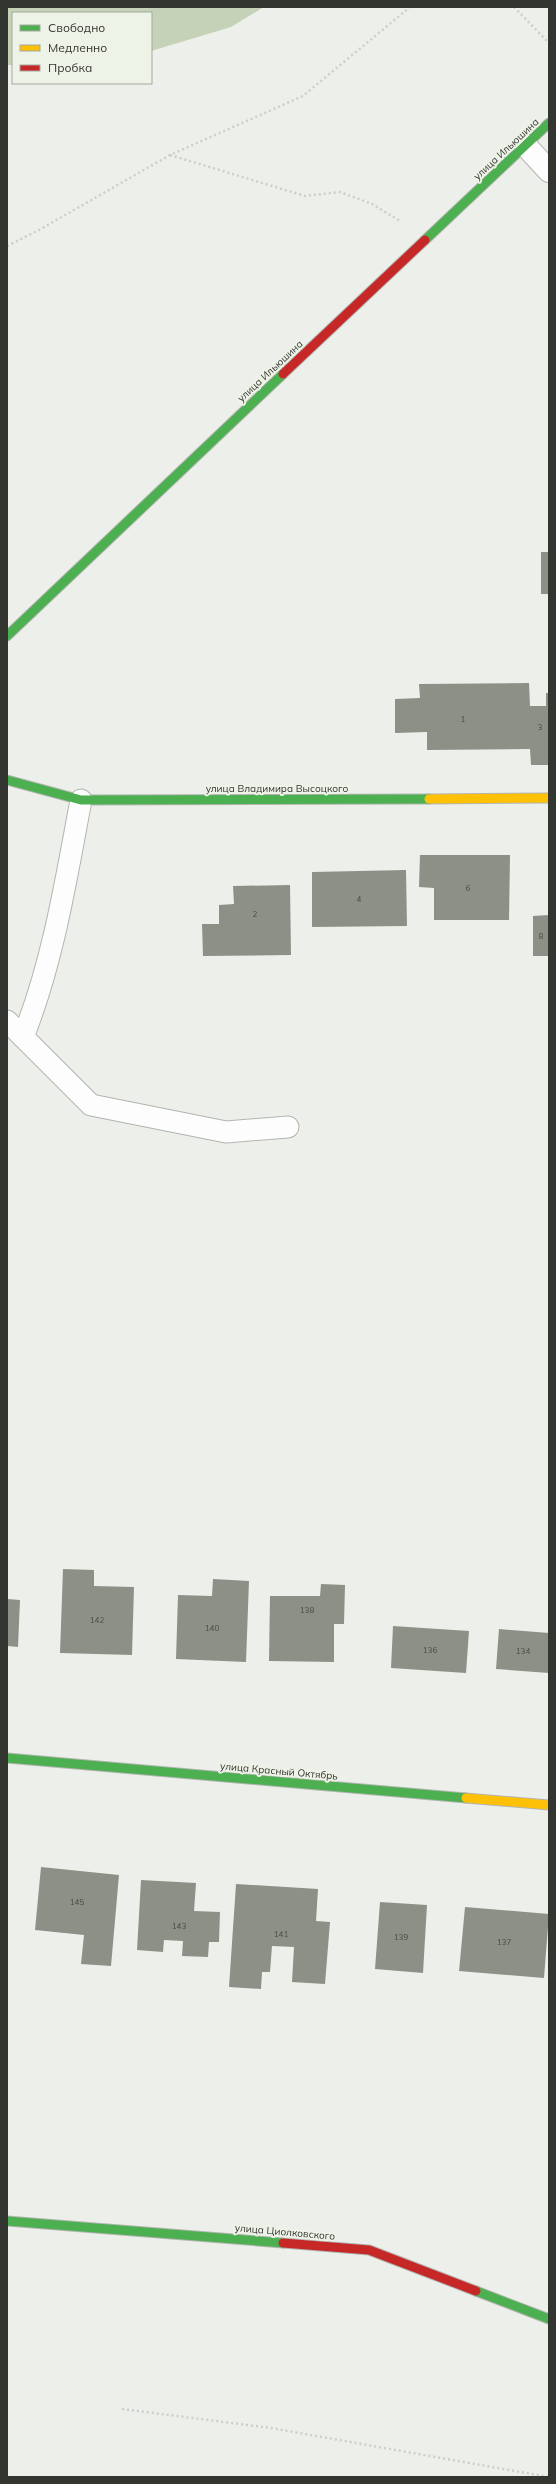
<svg xmlns="http://www.w3.org/2000/svg" width="556" height="2484" font-family="Mulish,sans-serif">
<style>
.forest{fill:#c6d2b7}
.building{fill:#8c9086}
.lines{fill:none;stroke-linecap:round;stroke-linejoin:round}
.lane-casing{stroke:#b3b5b1;stroke-width:23}
.street-casing{stroke:#b3b5b1;stroke-width:24}
.fast-casing{stroke:#b3b5b1;stroke-width:11}
.slow-casing{stroke:#b3b5b1;stroke-width:11}
.jam-casing{stroke:#b3b5b1;stroke-width:11}
.path{stroke:#cdcecc;stroke-width:2.5;stroke-dasharray:2 3;stroke-linecap:butt}
.lane{stroke:#fcfdfc;stroke-width:21}
.street{stroke:#fcfdfc;stroke-width:22}
.fast{stroke:#4caf50;stroke-width:9}
.slow{stroke:#ffc107;stroke-width:9}
.jam{stroke:#c62828;stroke-width:9}
.labels{text-anchor:middle;dominant-baseline:central;stroke-width:4;stroke-linejoin:round;paint-order:stroke}
.number-label{font-size:8px;fill:#494c46}
.street-label{font-size:10px;fill:#333531;stroke:#eef3e7}
</style>
<rect width="100%" height="100%" fill="#edf0ea"/>
<path class="forest" d="M7 7H264L231 27 151 51V13H13V65H8Z"/>
<g class="building">
<rect x="541" y="552" width="8" height="42"/>
<path d="M529 683 530 706H546V693H549V765H531L530 749 427 750V732L395 733V699L420 698 419 684Z"/>
<path d="M420 855H510L509 920H434V888L419 887Z"/>
<path d="M406 870 407 926 312 927V872Z"/>
<path d="M290 885 291 955 203 956 202 924H219V905L234 904 233 886Z"/>
<path d="M549 915V956H533V916Z"/>
<path d="M63 1569 94 1570V1586L134 1587 132 1655 60 1653Z"/>
<path d="M213 1579 249 1581 246 1662 176 1659 178 1595 212 1596Z"/>
<path d="M321 1584 345 1585 344 1624H334V1662L269 1661 270 1596H320Z"/>
<path d="M7 1599 20 1600 18 1647 7 1646Z"/>
<path d="M393 1626 469 1631 466 1673 391 1668Z"/>
<path d="M499 1629 549 1633V1673L496 1669Z"/>
<path d="M41 1867 119 1875 111 1966 81 1964 84 1935 35 1930Z"/>
<path d="M141 1880 196 1883 194 1911 220 1912 219 1942H209L208 1957 182 1956 183 1941 164 1940 163 1952 137 1950Z"/>
<path d="M236 1884 318 1889 316 1921 330 1922 325 1984 292 1982 294 1947 272 1946 270 1972H262L261 1989 229 1987Z"/>
<path d="M380 1902 427 1905 423 1973 375 1969Z"/>
<path d="M465 1907 549 1914 544 1978 459 1971Z"/>
</g>
<g class="lines">
<defs>
<g id="lane">
<path d="M81 800C66 880 53 962 23 1037L91 1105 226 1132 288 1127"/>
<path d="M7 1021 23 1037"/>
</g>
<path id="street" d="M525 145 549 171"/>
<g id="fast">
<path d="M425 240 549 123"/>
<path d="M7 636 283 374"/>
<path d="M7 780 81 800 429 799"/>
<path d="M7 1758 466 1798"/>
<path d="M7 2221 283 2243"/>
<path d="M476 2291 549 2319"/>
</g>
<g id="slow">
<path d="M429 799 549 798"/>
<path d="M466 1798 549 1805"/>
</g>
<g id="jam">
<path d="M283 374 425 240"/>
<path d="M283 2243 369 2250 476 2291"/>
</g>
</defs>
<use href="#lane" class="lane-casing"/>
<use href="#street" class="street-casing"/>
<use href="#fast" class="fast-casing"/>
<use href="#slow" class="slow-casing"/>
<use href="#jam" class="jam-casing"/>
<g class="path">
<path d="M514 7 549 43"/>
<path d="M170 155 305 196 340 192 372 204 400 221"/>
<path d="M7 246 39 230 170 155 303 96 410 7"/>
<path d="M122 2409 271 2428 549 2477"/>
</g>
<use href="#lane" class="lane"/>
<use href="#street" class="street"/>
<use href="#fast" class="fast"/>
<use href="#slow" class="slow"/>
<use href="#jam" class="jam"/>
</g>
<g class="labels">
<g class="number-label">
<text x="463" y="719">1</text>
<text x="540" y="727">3</text>
<text x="468" y="888">6</text>
<text x="359" y="899">4</text>
<text x="255" y="914">2</text>
<text x="541" y="936">8</text>
<text x="307" y="1610">138</text>
<text x="97" y="1620">142</text>
<text x="212" y="1628">140</text>
<text x="430" y="1650">136</text>
<text x="523" y="1651">134</text>
<text x="77" y="1902">145</text>
<text x="179" y="1926">143</text>
<text x="281" y="1934">141</text>
<text x="401" y="1937">139</text>
<text x="504" y="1942">137</text>
</g>
<g class="street-label">
<text transform="translate(506 149) rotate(-43)">улица Ильюшина</text>
<text transform="translate(270 371) rotate(-43)">улица Ильюшина</text>
<text x="277" y="788">улица Владимира Высоцкого</text>
<text transform="translate(279 1771) rotate(5)">улица Красный Октябрь</text>
<text transform="translate(285 2232) rotate(5)">улица Циолковского</text>
</g>
</g>
<rect width="556" height="2484" fill="none" stroke="#333531" stroke-width="16"/>
<rect x="12" y="12" width="140" height="72" fill="#eef3e7" stroke="#a3a79e"/>
<rect x="20" y="25" width="20" height="6" fill="#4caf50" stroke="#a3a79e"/>
<text x="48" y="32" font-size="12" fill="#333531">Свободно</text>
<rect x="20" y="45" width="20" height="6" fill="#ffc107" stroke="#a3a79e"/>
<text x="48" y="52" font-size="12" fill="#333531">Медленно</text>
<rect x="20" y="65" width="20" height="6" fill="#c62828" stroke="#a3a79e"/>
<text x="48" y="72" font-size="12" fill="#333531">Пробка</text>
</svg>
